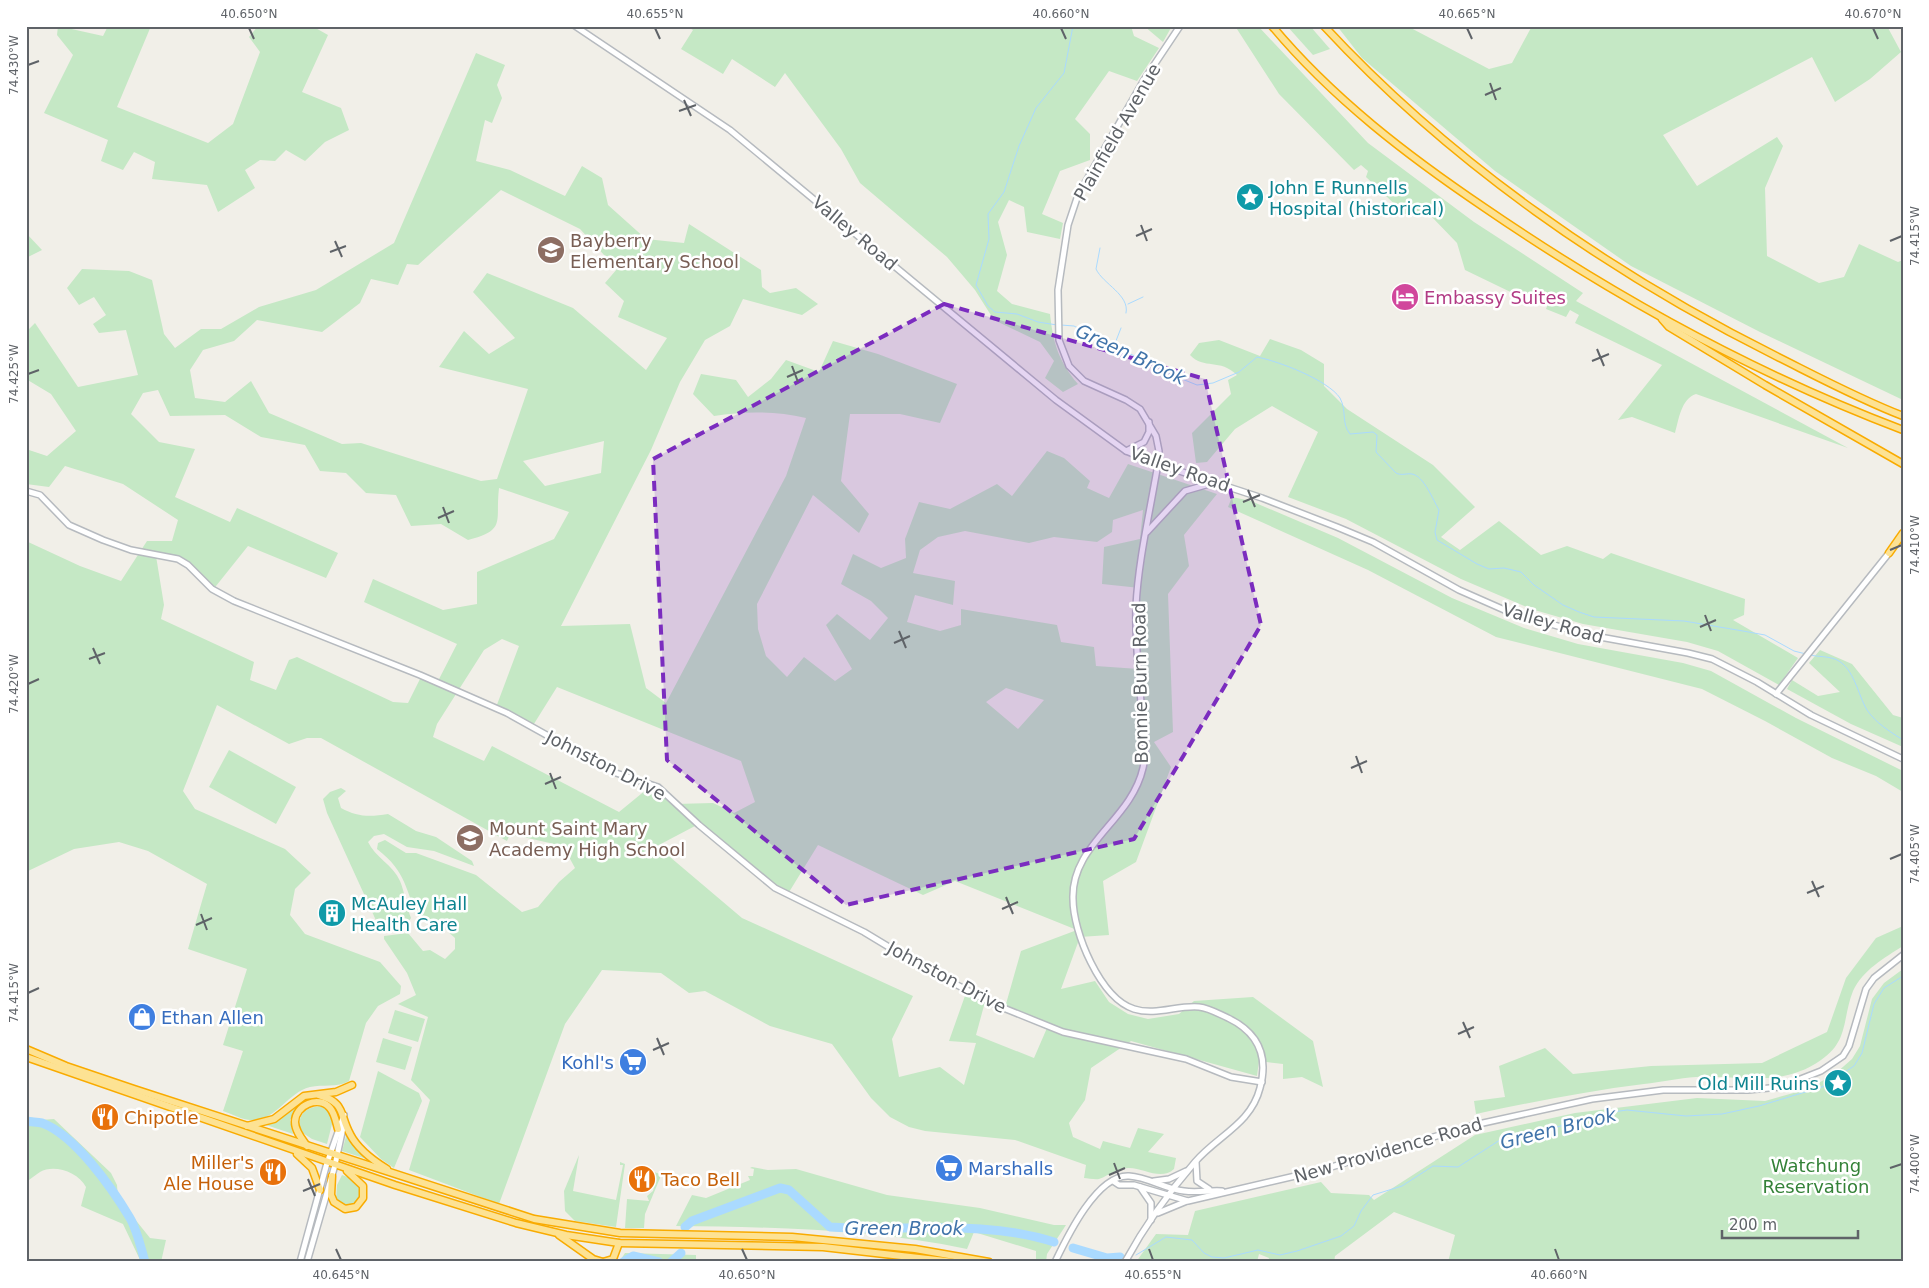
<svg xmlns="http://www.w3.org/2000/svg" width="1929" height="1288" font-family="'DejaVu Sans',sans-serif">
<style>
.green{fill:#c5e8c5;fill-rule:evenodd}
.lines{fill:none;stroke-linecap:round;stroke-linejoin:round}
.stream{stroke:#aadaff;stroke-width:1}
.river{stroke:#aadaff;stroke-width:9}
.secondary-casing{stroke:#b6babf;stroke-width:8}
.highway-casing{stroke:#f9ab00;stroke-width:9}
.secondary{stroke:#fff;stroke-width:5}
.highway{stroke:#fde293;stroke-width:6}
.marked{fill:#7b2cbf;fill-opacity:0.2;stroke:#7b2cbf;stroke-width:4;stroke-dasharray:10 6;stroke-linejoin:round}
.ticks{fill:none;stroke:#5f6368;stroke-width:2}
.labels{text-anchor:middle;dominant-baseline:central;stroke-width:5;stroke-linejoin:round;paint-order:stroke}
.street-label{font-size:18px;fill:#5f6368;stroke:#fff}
.culture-label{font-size:18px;fill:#0d838f;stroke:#fff;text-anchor:start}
.education-label{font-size:18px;fill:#785e54;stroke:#fff;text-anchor:start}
.hotel-label{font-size:18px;fill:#b23c85;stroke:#fff;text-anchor:start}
.shop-label{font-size:18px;fill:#366cbe;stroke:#fff;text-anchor:start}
.food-label{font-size:18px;fill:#c56008;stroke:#fff;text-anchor:start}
.park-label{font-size:18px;fill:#348238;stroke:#fff}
.water-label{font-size:19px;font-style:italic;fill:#4174aa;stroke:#fff}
.neatline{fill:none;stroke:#5f6368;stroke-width:2}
.ticks-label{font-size:12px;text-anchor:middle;fill:#5f6368}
</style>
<rect width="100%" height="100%" fill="#f1efe8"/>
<g class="green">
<path d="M58 26 103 36 108 26H151L117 107 208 143 233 124 260 52 249 37 258 26H312L328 35 302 92 341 108 349 130 325 142 305 161 286 150 275 161 260 160 245 170 255 188 218 212 207 185 152 179 155 162 134 152 123 170 101 161 108 140 44 113 73 55 57 35Z"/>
<path d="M686 26H1131L1134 36 1159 48 1137 81 1109 71 1075 119 1090 134V160L1060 171 1042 214 1063 223 1060 239 1027 232 1024 207 1009 200 998 222 1007 255 997 291 1012 304 1050 314C1053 343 1059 362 1078 384L1063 392 1045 378 1054 361 1040 342 994 320 975 290 947 257 860 183 841 149 785 73 775 87 732 59 723 74 681 49 693 30Z"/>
<path d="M1144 26H1172L1163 42Z"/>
<path d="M1235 26H1258L1368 143 1474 222 1583 293 1576 301 1848 448 1696 394C1681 399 1679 419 1675 433L1632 417 1618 420 1662 365 1575 323 1579 315 1570 310 1566 317 1546 309 1548 304 1536 298 1533 303 1465 270 1457 243 1430 215 1405 214 1366 177 1368 171 1361 165 1354 170 1279 94Z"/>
<path d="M1287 26H1310L1330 49 1313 55Z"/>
<path d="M1337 26H1407L1489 69 1512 63 1532 26H1887L1901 52 1870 79 1835 102 1812 57 1663 135 1697 186 1777 137 1783 146 1765 188 1767 256 1819 283 1844 277 1859 244 1898 262 1903 260V400L1760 332 1631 266 1495 171 1362 58Z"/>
<path d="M476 53 505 65 497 85 502 98 492 123 485 120 476 161 510 170 565 196 582 166 602 178 608 205 646 239 684 243 689 224 761 270 762 287 770 293 796 288 818 304 802 315 743 299 730 326 705 340 680 382 651 450 561 626 630 624 646 688 666 703 786 476 806 418C775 411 745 411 714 416L693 394 701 374 736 380 748 397 771 379 786 360 819 372 833 341 878 354 957 384 940 423 900 414H850L841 481 869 514 859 533 813 495 757 604 758 629 766 656 787 677 804 657 835 681 852 669 826 625 837 614 870 640 888 618 871 601 841 584 853 554 881 568 906 558 905 539 919 502 950 509 997 484 1012 496 1047 451 1064 458 1090 481 1087 488 1109 498 1128 464 1217 494 1184 535 1189 566 1168 594 1173 732 1154 742 1171 767 1136 862 1103 881 1109 935 1080 937 1061 989 1095 981 1109 1002 1128 1014 1148 1019 1179 1014 1194 1001 1253 997 1313 1041 1323 1087 1302 1077 1283 1079V1064L1259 1061 1257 1076 1131 1041 1091 1068 1085 1100 1069 1123 1073 1137 1100 1149 1103 1141 1130 1148 1138 1128 1164 1134 1148 1152 1176 1158 1174 1169C1161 1181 1144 1168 1129 1168 1117 1168 1110 1175 1099 1179 1095 1180 1088 1178 1084 1178L1086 1165 1015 1140 925 1131 909 1127 890 1117 871 1098 832 1044 770 1026 705 991 689 993 661 973 602 970 565 1024 499 1204 409 1170 430 1100 411 1080 428 1017 398 1004 416 995 407 973 384 939V936L408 933 423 951 430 950 445 959 455 949V938L435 920 420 921C404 889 408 873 377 849L378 843 385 840 406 853H416L476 875 522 912 538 907 559 882 575 868 563 846 510 834 507 841 321 738H307L289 744 217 705 183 791 195 809 285 849 311 873 295 889 290 915 305 934 380 962 401 986 400 994 378 1006 366 1023 349 1081C337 1088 323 1084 310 1087 287 1093 278 1119 253 1120 244 1121 232 1114 223 1111L243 1051 223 1045 247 969 188 949 207 884 148 851 119 842 74 849 26 872V541L80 566 121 581 147 541H172L178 520 123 484 65 466 49 487 26 484V449L47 456 76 431 51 394 26 379V332L35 323 78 387 138 375 126 330 99 333 93 324 106 315 94 297 79 305 67 288 82 269 129 271 152 280 164 334 175 348 201 329H221L259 307 316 290 394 243ZM501 190 580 229 617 269 605 283 624 301 618 317 667 338 646 370 573 308 487 273 473 292 515 338 489 354 464 331 439 367 528 389 497 479 481 481 361 443 342 444 269 413 251 381 225 402 195 398 190 370 203 350 234 341 257 320 322 332 360 303 371 279 398 285 407 264 418 265ZM158 390 170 416 225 415 261 437 305 445 320 471 346 473 366 493 396 495 411 526 441 524 468 540C507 530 495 522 499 488L569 512 554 539 477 572V604L443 610 373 579 364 602 457 644 437 683 421 677 408 703 393 702 297 657 289 660 276 690 250 680 254 662 161 619 164 605 156 556 183 564 212 591 248 546 326 578 338 553 237 508 230 522 175 497 195 449 159 442 131 414 143 393ZM604 441 601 473 545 486 523 461ZM1143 510 1140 539 1104 547 1102 584 1140 588 1139 669 1096 666 1094 647 1061 642 1057 625 961 609V625L940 631 907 622 915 595 953 605 955 581 913 573 920 550 938 537 965 531 1029 543 1054 537 1097 542 1112 532 1113 520ZM502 639 519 646 495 710 532 727 557 687 741 761 755 802 734 813 713 803 675 804 652 785 619 812 492 746 484 761 433 737 437 724 484 650ZM1006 688 1044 700 1018 729 986 702ZM695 826 786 897 818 845 923 895 955 881 1077 930 1021 951 1004 1011 1047 1028 1034 1058 976 1035 985 1002 966 993 949 1041 976 1043 964 1085 940 1067 899 1077 892 1039 913 996 742 918 657 846Z"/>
<path d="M26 233 42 250 26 258Z"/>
<path d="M1270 339 1301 350 1324 364V386L1347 409 1433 465 1475 507 1441 537 1460 550 1499 521 1541 555 1567 546 1603 559 1611 553 1745 599 1744 615 1733 620 1798 658 1779 685 1718 651 1687 642 1583 624 1531 609 1461 579 1346 519 1288 497 1318 432 1272 406 1235 429 1207 462 1196 463 1192 433 1231 394 1228 380 1237 375C1220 358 1204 370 1190 355L1199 343 1219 340 1260 356Z"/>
<path d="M1232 497 1251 501 1338 538 1452 598 1524 628 1578 644 1683 663 1711 671 1796 718 1903 771V792L1876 776 1832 758 1765 721 1702 689 1496 637 1368 570 1228 507Z"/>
<path d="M1820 650 1852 664 1893 715 1903 718V747L1851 724 1787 689 1792 680 1818 696 1840 692 1809 663Z"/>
<path d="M229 750 296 787 276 824 209 787Z"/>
<path d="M341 788 346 791 338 798 341 808C357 817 370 817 388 814L416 831 436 837 472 861 474 866 434 851 407 847 384 834 374 836 368 842C375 857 393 865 400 881 405 893 406 906 411 918L407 924 379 927 327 813 323 799 330 792Z"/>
<path d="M1903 926V946C1884 958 1863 970 1853 991 1842 1019 1849 1041 1821 1060 1782 1088 1739 1075 1696 1077 1679 1078 1661 1082 1644 1084 1587 1091 1532 1102 1476 1114L1474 1101 1505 1097 1499 1066 1545 1048 1573 1074 1651 1066 1762 1063 1827 1032 1846 978 1876 938Z"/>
<path d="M1903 969V1262H1448L1455 1235 1394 1212 1335 1256 1334 1262H1268L1269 1258 1259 1254 1257 1262H1136L1156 1234 1188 1235 1195 1211 1321 1182 1331 1193 1369 1195 1374 1200 1475 1135 1575 1113 1697 1098 1765 1101 1808 1089 1836 1073 1852 1059 1860 1046 1872 999 1884 983Z"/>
<path d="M395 1010 425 1019 418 1042 388 1033Z"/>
<path d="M383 1038 412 1047 405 1070 376 1062Z"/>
<path d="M378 1071 419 1093 422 1101 394 1168 381 1159 360 1137Z"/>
<path d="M304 1101 290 1120 293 1134 266 1125 279 1120Z"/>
<path d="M320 1106 326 1109 333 1120 327 1144 312 1139 300 1131C297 1114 305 1108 320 1106Z"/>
<path d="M26 1116 40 1120 54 1119 111 1173 117 1185 118 1198 150 1238 166 1240 161 1262H141L123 1224 81 1206 86 1187C78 1172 54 1164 40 1172 35 1175 31 1179 26 1182Z"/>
<path d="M347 1133 370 1160 342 1151Z"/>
<path d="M579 1155 573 1191 616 1200 623 1165H620V1162L625 1164 616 1227 575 1221 565 1211 564 1191Z"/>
<path d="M752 1167 768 1170 796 1169 887 1195 980 1208 1054 1225H1066L1047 1254 1046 1262H1036V1251L974 1232 967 1249C872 1229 773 1227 676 1226L692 1195 706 1198 750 1180 748 1176H753L754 1169 750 1168Z"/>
<path d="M654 1172 660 1174V1178L645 1214 644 1228H625L627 1199 649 1201 647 1196 653 1191 656 1178 652 1176Z"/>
<path d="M342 1175C354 1179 362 1182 361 1196 353 1206 346 1209 336 1200L337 1185Z"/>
<path d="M625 1253 696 1255V1262H619Z"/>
</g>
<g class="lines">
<g class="stream">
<path d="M1100 248 1096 269C1103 284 1130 295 1126 313"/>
<path d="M1128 304 1143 297"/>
<path d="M1057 325 1038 322 1017 314 995 312 988 306 976 285 989 239 988 214 1004 192 1019 146 1036 108 1064 73 1073 26"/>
<path d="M1061 325 1074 326 1177 377 1197 385 1213 383 1239 372 1257 357C1278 361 1328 380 1340 398 1347 411 1341 423 1350 434L1373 432 1377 435 1376 452 1396 473C1402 476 1406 473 1412 474 1424 476 1433 500 1439 510L1435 532 1437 540 1477 564 1489 569 1504 568 1521 572 1534 585 1563 605 1579 612 1594 617 1684 621 1743 631 1765 635 1794 651 1806 654"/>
<path d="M1114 346 1121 328"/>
<path d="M1810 655C1818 657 1829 656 1837 660 1854 668 1858 695 1867 710 1876 723 1889 731 1903 740"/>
<path d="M1136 1255 1166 1237 1192 1240 1204 1253 1212 1257 1224 1258 1258 1250 1280 1255 1297 1251 1341 1236 1354 1226 1361 1211 1373 1195 1402 1186 1433 1166 1458 1167 1500 1140 1543 1134 1557 1127 1606 1113 1627 1110 1686 1116 1722 1114 1759 1106 1822 1087 1854 1066 1862 1053 1874 1004 1884 988 1903 976"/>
</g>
<g class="river">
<path d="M26 1121C31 1122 37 1122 42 1123 75 1135 112 1188 130 1218 137 1230 141 1248 145 1262"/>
<path d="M685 1227 692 1221 780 1188 789 1190 830 1227C904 1232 983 1219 1054 1242"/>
<path d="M1073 1248 1107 1258 1120 1257"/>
<path d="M623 1262 633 1256 659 1262"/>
<path d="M671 1262 681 1253"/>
</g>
<defs>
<g id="secondary">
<path d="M575 26 730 130 1056 400 1126 451 1158 464 1262 498 1337 527 1373 542 1459 590 1509 612 1589 635 1688 653 1712 659 1757 682 1811 715 1903 759"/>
<path d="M1126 451 1144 442 1149 432V422"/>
<path d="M26 491 40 495 69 525 103 540 131 550 178 559 188 565 212 589 234 601 420 675 507 713 613 772 658 787 699 825 775 888 864 932 922 967 996 1005 1063 1032 1186 1059 1231 1077 1262 1082"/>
<path d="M1147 532 1185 491 1216 482"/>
<path d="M1776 694 1889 553"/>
<path d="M1196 1162 1197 1181 1209 1189"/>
<path d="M1113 1181 1119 1185H1134L1188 1201 1321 1170 1474 1125 1592 1099 1663 1090H1748L1780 1087 1821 1071 1843 1056 1849 1046 1866 989 1874 978 1903 955"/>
<path d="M1154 1181 1169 1179 1186 1171"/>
<path d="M1140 1187 1151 1203V1220"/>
<path d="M1158 1213 1187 1201"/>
<path d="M300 1262 327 1163 344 1115"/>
<path d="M307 1262 335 1165 344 1123"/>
<path d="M1055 1262C1067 1237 1097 1174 1129 1176 1148 1177 1165 1189 1184 1191 1197 1193 1210 1190 1222 1191"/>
<path d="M1125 1262C1144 1227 1169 1192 1195 1162 1217 1136 1251 1124 1260 1088 1269 1055 1257 1032 1228 1018 1219 1014 1209 1008 1199 1007 1177 1005 1156 1016 1134 1009 1100 998 1073 932 1073 899 1071 844 1131 821 1143 768 1148 747 1144 724 1141 702 1138 670 1135 639 1136 606 1138 566 1147 525 1154 486 1156 474 1159 463 1159 451L1156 436 1140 409 1126 400 1084 381 1069 366 1059 340 1058 290 1068 225 1078 195 1144 80 1180 26"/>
</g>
<g id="highway">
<path d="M1272 26C1332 98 1408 156 1485 208 1615 297 1755 374 1903 430"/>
<path d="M1324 26C1451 163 1610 273 1776 356 1818 377 1859 399 1903 416"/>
<path d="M1662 319 1669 327 1765 385 1903 464"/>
<path d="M1889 553 1903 533"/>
<path d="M26 1049 66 1066 134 1089 534 1219 620 1233 792 1237 915 1249 989 1262"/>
<path d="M26 1057 395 1185 516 1223 566 1235 619 1243 823 1247 954 1262"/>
<path d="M319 1095C346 1103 339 1114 350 1134 357 1148 374 1161 387 1169"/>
<path d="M247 1126 274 1119 304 1096 336 1092 352 1085"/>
<path d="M307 1146C302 1139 295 1131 295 1122 295 1105 319 1095 330 1108 335 1114 336 1122 338 1129"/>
<path d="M297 1154 312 1168 320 1190"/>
<path d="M332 1176 331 1195 334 1202 345 1209 356 1207 363 1198V1186L347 1171"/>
<path d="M559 1235 593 1259 603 1262"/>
<path d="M603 1262 613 1259 619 1243"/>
</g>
</defs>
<use href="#secondary" class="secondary-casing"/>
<use href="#highway" class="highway-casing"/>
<use href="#secondary" class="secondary"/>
<use href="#highway" class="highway"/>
</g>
<path class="marked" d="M944 304 1205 379 1261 625 1134 839 846 905 667 760 653 459Z"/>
<path class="ticks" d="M249 28 254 39M655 28 660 39M1061 28 1066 39M1467 28 1472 39M1873 28 1878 39M28 65 39 61M1490 83 1496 100M1485 95 1501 88M684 100 691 116M679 111 696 105M1141 225 1147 241M1136 236 1152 229M335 241 342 257M1890 241 1902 236M330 252 346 246M1597 349 1604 366M1592 361 1609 354M792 366 798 382M28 374 39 370M787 377 803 370M1248 490 1255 507M1243 502 1260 495M443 507 449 523M438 518 454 511M1890 550 1902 545M1705 615 1711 631M1700 627 1716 620M899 631 906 648M894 643 910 636M93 648 100 664M89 659 105 653M28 684 39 679M1356 756 1362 773M1351 768 1367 761M550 773 556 789M545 784 561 777M1890 859 1902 854M1812 881 1819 897M1807 893 1824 886M1006 897 1013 914M1002 909 1018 902M201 914 207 930M196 925 212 918M28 993 39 988M1463 1022 1470 1038M1458 1034 1474 1027M657 1038 664 1055M653 1050 669 1043M1114 1163 1120 1179M1890 1168 1902 1164M1109 1175 1125 1168M308 1179 315 1196M303 1191 320 1184M336 1249 341 1260M742 1249 747 1260M1149 1249 1153 1260M1555 1249 1559 1260"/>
<defs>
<symbol id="sight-disc" viewBox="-11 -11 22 22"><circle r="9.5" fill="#0f9aa8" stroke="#fff"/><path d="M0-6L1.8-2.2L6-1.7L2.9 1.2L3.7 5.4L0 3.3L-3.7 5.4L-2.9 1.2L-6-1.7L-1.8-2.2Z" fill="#fff"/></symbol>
<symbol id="school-disc" viewBox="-11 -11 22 22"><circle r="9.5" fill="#8d6e63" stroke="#fff"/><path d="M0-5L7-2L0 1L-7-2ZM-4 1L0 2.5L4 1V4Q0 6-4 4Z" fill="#fff"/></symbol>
<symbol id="hotel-disc" viewBox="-11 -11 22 22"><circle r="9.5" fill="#d1479c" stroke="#fff"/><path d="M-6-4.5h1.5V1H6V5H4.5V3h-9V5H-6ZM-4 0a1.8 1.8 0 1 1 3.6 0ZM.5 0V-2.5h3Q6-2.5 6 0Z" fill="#fff"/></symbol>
<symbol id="building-disc" viewBox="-11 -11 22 22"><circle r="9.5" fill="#0f9aa8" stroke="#fff"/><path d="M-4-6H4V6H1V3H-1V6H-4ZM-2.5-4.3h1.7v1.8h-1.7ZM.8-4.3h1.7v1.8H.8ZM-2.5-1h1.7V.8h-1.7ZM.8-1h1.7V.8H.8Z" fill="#fff"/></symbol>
<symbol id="shop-disc" viewBox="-11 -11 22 22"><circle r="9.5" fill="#3f7fe0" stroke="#fff"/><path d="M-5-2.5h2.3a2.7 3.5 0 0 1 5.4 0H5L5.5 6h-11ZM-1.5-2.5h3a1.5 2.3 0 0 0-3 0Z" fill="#fff"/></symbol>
<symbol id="supermarket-disc" viewBox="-11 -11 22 22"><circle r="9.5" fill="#3f7fe0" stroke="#fff"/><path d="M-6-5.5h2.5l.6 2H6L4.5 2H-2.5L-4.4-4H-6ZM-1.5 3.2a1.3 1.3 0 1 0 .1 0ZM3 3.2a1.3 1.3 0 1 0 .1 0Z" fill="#fff"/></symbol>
<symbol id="restaurant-disc" viewBox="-11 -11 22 22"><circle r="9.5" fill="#e8710a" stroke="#fff"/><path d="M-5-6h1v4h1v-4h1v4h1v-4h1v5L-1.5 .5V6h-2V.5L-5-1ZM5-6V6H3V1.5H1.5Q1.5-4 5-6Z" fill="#fff"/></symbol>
</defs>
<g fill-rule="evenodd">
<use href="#sight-disc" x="1234" y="181" width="32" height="32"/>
<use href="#school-disc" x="535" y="234" width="32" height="32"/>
<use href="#hotel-disc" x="1389" y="281" width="32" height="32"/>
<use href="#school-disc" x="454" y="822" width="32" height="32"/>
<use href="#building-disc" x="316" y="897" width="32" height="32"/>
<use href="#shop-disc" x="126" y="1001" width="32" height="32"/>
<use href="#supermarket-disc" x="617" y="1046" width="32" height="32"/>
<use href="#sight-disc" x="1822" y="1067" width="32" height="32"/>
<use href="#restaurant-disc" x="89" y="1101" width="32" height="32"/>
<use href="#supermarket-disc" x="933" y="1152" width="32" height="32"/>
<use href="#restaurant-disc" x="257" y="1156" width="32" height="32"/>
<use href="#restaurant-disc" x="626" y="1163" width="32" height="32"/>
</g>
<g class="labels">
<g class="street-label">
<text transform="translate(1117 132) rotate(-60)">Plainfield Avenue</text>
<text transform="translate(855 233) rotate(40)">Valley Road</text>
<text transform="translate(1180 469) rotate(19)">Valley Road</text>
<text transform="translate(1553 623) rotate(16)">Valley Road</text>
<text transform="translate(1140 683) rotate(-91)">Bonnie Burn Road</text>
<text transform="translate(606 765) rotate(27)">Johnston Drive</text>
<text transform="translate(947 977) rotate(28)">Johnston Drive</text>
<text transform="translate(1388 1150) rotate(-16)">New Providence Road</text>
</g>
<g class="culture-label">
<text x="1269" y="187">John E Runnells<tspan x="1269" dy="21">Hospital (historical)</tspan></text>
<text x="351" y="903">McAuley Hall<tspan x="351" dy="21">Health Care</tspan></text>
<text x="1819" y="1083" text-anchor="end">Old Mill Ruins</text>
</g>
<g class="education-label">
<text x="570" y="240">Bayberry<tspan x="570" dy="21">Elementary School</tspan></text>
<text x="489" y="828">Mount Saint Mary<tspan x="489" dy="21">Academy High School</tspan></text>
</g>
<g class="hotel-label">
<text x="1424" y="297">Embassy Suites</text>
</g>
<g class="shop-label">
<text x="161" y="1017">Ethan Allen</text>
<text x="614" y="1062" text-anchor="end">Kohl's</text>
<text x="968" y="1168">Marshalls</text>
</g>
<g class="food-label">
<text x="124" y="1117">Chipotle</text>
<text x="254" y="1162" text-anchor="end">Miller's<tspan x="254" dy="21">Ale House</tspan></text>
<text x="661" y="1179">Taco Bell</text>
</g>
<g class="park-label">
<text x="1816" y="1165">Watchung<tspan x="1816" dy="21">Reservation</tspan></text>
</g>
<g class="water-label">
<text transform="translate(1131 354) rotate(25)">Green Brook</text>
<text transform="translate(1558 1128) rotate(-14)">Green Brook</text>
<text x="904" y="1228">Green Brook</text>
</g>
</g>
<rect width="1929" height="1288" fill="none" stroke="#ffffff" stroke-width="55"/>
<path d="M1722 1230v8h136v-8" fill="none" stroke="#5f6368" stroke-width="2.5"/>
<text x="1729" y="1230" font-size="15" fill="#5f6368" stroke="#ffffff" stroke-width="4" paint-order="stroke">200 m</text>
<rect x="28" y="28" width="1874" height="1232" class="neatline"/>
<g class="ticks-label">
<text x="249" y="18">40.650°N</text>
<text x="655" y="18">40.655°N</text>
<text x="1061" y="18">40.660°N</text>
<text x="1467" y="18">40.665°N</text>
<text x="1873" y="18">40.670°N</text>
<text transform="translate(14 65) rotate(-90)" y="4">74.430°W</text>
<text transform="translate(1915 236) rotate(-90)" y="4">74.415°W</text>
<text transform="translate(14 374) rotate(-90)" y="4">74.425°W</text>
<text transform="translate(1915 545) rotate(-90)" y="4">74.410°W</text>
<text transform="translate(14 684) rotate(-90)" y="4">74.420°W</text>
<text transform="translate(1915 854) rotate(-90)" y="4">74.405°W</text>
<text transform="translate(14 993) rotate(-90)" y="4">74.415°W</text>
<text transform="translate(1915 1164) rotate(-90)" y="4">74.400°W</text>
<text x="341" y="1279">40.645°N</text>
<text x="747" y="1279">40.650°N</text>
<text x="1153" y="1279">40.655°N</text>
<text x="1559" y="1279">40.660°N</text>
</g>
</svg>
